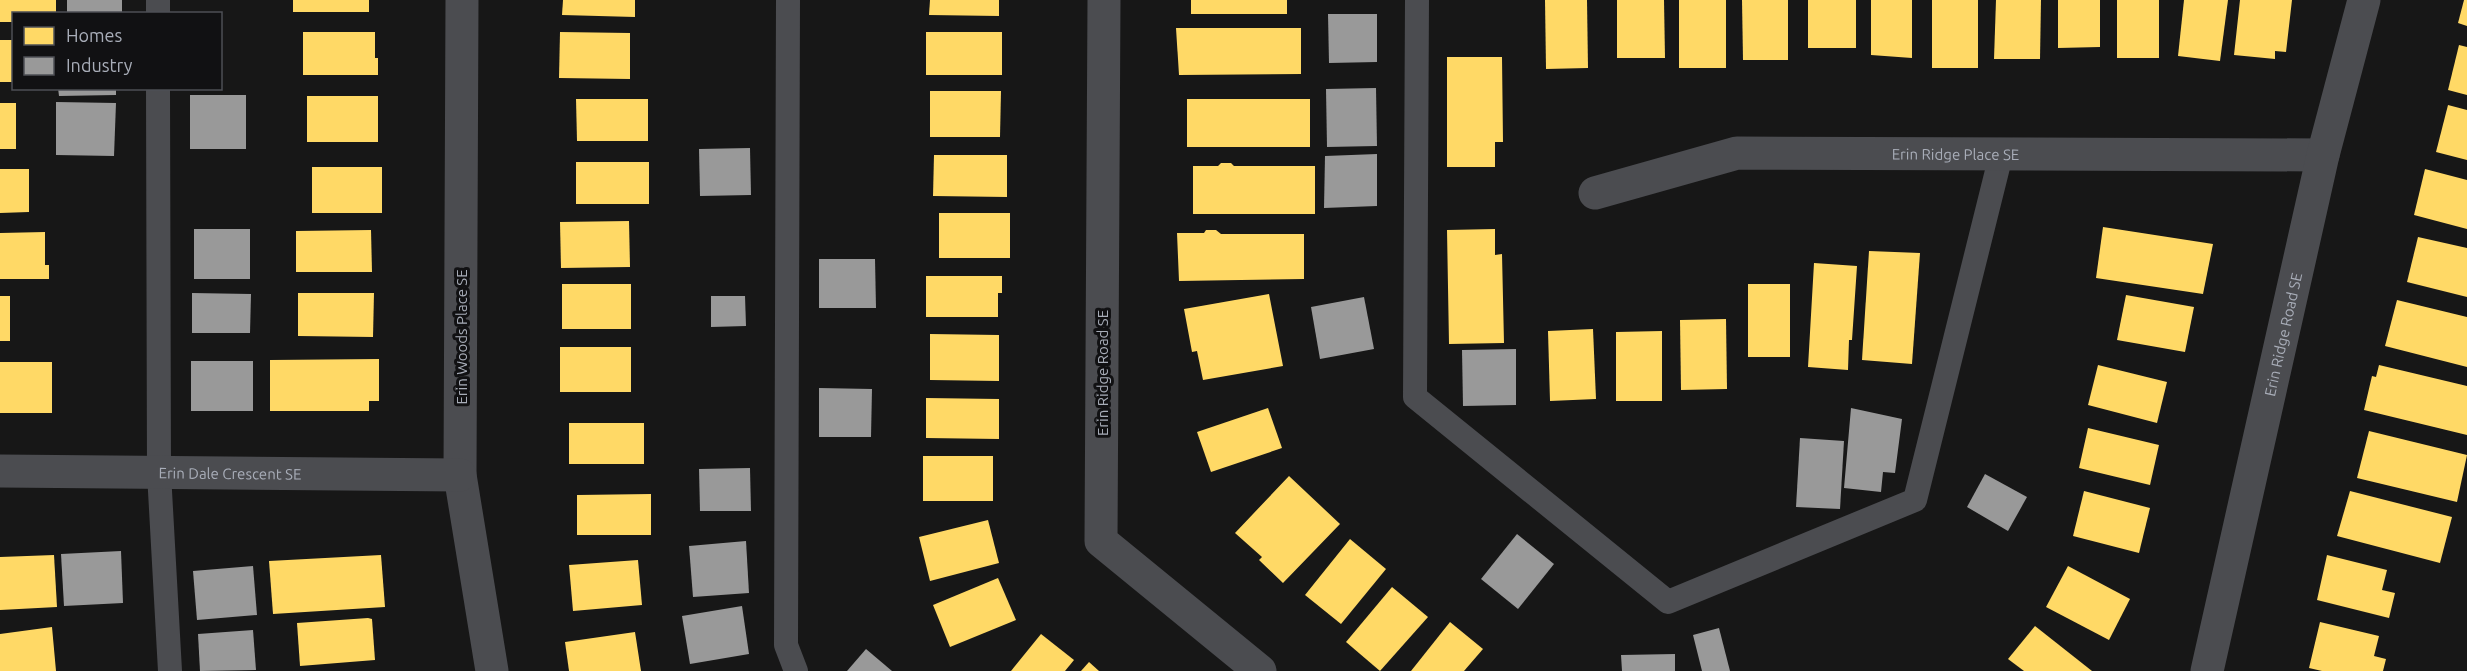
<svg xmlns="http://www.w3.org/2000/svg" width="2467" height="671" font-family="Ubuntu,sans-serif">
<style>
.homes{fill:#ffd966}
.industry{fill:#999}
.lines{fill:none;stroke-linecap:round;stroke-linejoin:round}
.lane{stroke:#4b4c50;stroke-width:24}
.street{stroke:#4b4c50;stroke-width:33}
.labels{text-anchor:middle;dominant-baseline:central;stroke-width:6;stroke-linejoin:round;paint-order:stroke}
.street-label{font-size:15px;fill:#a8adb8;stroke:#111113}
</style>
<rect width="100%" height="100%" fill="#171717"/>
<g class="homes">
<path d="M0 0H56V14H14V22H0Z"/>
<rect x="293" y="0" width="76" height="12"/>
<path d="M563 0H635V17L562 15Z"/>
<path d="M930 0H999V16L929 15Z"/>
<rect x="1191" y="0" width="96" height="14"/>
<path d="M1545 0H1587L1588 68 1546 69Z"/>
<path d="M1617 0H1664L1665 58H1617Z"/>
<rect x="1679" y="0" width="47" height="68"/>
<path d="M1742 0H1788V60H1743Z"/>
<rect x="1808" y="0" width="48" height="48"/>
<path d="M1871 0H1912V58L1871 55Z"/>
<rect x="1932" y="0" width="46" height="68"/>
<path d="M1996 0H2041L2040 59H1994Z"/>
<path d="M2058 0H2100V47L2058 48Z"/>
<rect x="2117" y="0" width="42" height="58"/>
<path d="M2184 0H2228L2220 61 2178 56Z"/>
<path d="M2240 0H2292L2286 52 2275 51V59L2234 55Z"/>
<path d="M2464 0H2467V26L2458 23Z"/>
<path d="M1176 28H1301V74L1179 75Z"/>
<path d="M303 32H375V58H378V75H303Z"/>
<path d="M560 32 630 33V79L559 78Z"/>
<rect x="926" y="32" width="76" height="43"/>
<rect x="0" y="40" width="14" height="42"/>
<path d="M2459 45 2467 47V95L2448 90Z"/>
<path d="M1447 57H1502L1503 142H1495V167H1447Z"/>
<path d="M930 91H1001L1000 137H930Z"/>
<rect x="307" y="96" width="71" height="46"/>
<path d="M576 99H648V141H577Z"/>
<rect x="1187" y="99" width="123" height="48"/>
<rect x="0" y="103" width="16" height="46"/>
<path d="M2448 105 2467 110V160L2436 152Z"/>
<path d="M934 155H1007V197L933 196Z"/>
<rect x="576" y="162" width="73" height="42"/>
<path d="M1221 163H1231L1234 166H1315V214H1193V166H1218Z"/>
<rect x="312" y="167" width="70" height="46"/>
<path d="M0 169H29V212L0 213Z"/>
<path d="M2425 169 2467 180V229L2414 215Z"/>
<rect x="939" y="213" width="71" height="45"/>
<path d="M629 221 630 267 561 268 560 222Z"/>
<path d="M2103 227 2213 244 2203 294 2096 278Z"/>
<path d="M1495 229V255L1502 254 1504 343 1449 344 1447 230Z"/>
<path d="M371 230 372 272H296V231Z"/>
<path d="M1206 230H1216L1221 234H1304V279L1179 281 1177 233H1204Z"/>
<path d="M45 232V265H49V279H0V233Z"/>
<path d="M2418 237 2467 248V297L2407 282Z"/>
<path d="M1869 251 1920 253 1912 364 1862 360Z"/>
<path d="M1814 263 1857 266 1852 340H1849L1848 370 1808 367Z"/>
<path d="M926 276H1002V293H998V317H926Z"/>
<rect x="562" y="284" width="69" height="45"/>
<rect x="1748" y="284" width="42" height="73"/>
<path d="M298 293H374L373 337 298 336Z"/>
<path d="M1269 294 1283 366 1203 380 1197 351 1192 352 1184 309Z"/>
<path d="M2126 295 2194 307 2185 352 2117 340Z"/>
<rect x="0" y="296" width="10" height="45"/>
<path d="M2397 300 2467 317V367L2385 346Z"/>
<path d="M1726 319 1727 389 1681 390 1680 320Z"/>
<path d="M1593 329 1596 399 1550 401 1548 331Z"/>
<path d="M1662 331V401H1616V332Z"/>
<path d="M930 334 999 335V381L930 380Z"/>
<rect x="560" y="347" width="71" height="45"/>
<path d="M379 359V401H369V411H270V360Z"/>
<rect x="0" y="362" width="52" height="51"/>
<path d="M2098 365 2167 382 2157 423 2088 405Z"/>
<path d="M2379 365 2467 386V435L2364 410 2372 376 2376 377Z"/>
<path d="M926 398 999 399V439L926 438Z"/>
<path d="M1268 408 1282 448 1211 472 1197 432Z"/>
<rect x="569" y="423" width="75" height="41"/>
<path d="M2088 428 2159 445 2150 485 2079 468Z"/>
<path d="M2369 431 2467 455 2457 502 2357 478Z"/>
<rect x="923" y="456" width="70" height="45"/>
<path d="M1289 476 1340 524 1283 583 1259 560 1262 557 1235 533Z"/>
<path d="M2084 491 2150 508 2139 553 2073 536Z"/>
<path d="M2350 491 2452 517 2440 563 2337 536Z"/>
<path d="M651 494V535H577V495Z"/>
<path d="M988 520 999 563 930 581 919 537Z"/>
<path d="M1350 539 1386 569 1341 624 1305 595Z"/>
<path d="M54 555 57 607 0 610V557Z"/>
<path d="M381 555 385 607 273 614 269 561Z"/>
<path d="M2327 555 2387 570 2382 590 2395 593 2389 618 2317 600Z"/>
<path d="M638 560 642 605 573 611 569 565Z"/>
<path d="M2068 566 2130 599 2109 640 2046 607Z"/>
<path d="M998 578 1016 620 950 647 933 605Z"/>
<path d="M1392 587 1428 617 1380 671 1346 642Z"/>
<path d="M368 618 372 619 375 660 300 666 297 623Z"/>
<path d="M1450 622 1483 649 1464 671H1411Z"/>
<path d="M2320 622 2379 636 2374 656 2386 659 2383 671H2322L2309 668Z"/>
<path d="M2035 626 2092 671H2024L2008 659Z"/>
<path d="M52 627 56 671H0V634Z"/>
<path d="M635 632 641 671H569L565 642Z"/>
<path d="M1041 634 1074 660 1065 671H1011Z"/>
<path d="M1089 662 1099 671H1081Z"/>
</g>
<g class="industry">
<rect x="67" y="0" width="55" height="14"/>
<path d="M1328 14H1377V62L1329 63Z"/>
<path d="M58 88H116V95L59 96Z"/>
<path d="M1376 88 1377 146 1327 147 1326 89Z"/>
<rect x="190" y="95" width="56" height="54"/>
<path d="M56 102 116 103 114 156 56 155Z"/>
<path d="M750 148 751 195 700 196 699 149Z"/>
<path d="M1377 154V206L1324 208 1325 156Z"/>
<rect x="194" y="229" width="56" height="50"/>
<path d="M819 259H875L876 308H819Z"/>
<path d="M192 293 251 294 250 333H192Z"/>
<path d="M711 296H745L746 326 711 327Z"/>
<path d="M1364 297 1374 349 1320 359 1311 307Z"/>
<path d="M1516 349V405L1463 406 1462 350Z"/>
<rect x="191" y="361" width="62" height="50"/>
<path d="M819 388 872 389 871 437H819Z"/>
<path d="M1851 408 1902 419 1895 473 1883 472 1881 492 1844 488Z"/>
<path d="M1800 438 1844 441 1840 509 1796 507Z"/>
<path d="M750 468 751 511H700L699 469Z"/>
<path d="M1985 474 2027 497 2008 531 1967 507Z"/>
<path d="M1517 534 1554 564 1518 609 1481 579Z"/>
<path d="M746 541 749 593 693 597 689 546Z"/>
<path d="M121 551 123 603 64 606 61 554Z"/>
<path d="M253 566 257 615 197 620 193 571Z"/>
<path d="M742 606 749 654 690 664 682 616Z"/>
<path d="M1719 628 1730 671H1702L1693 635Z"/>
<path d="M253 630 256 670 200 671 198 634Z"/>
<path d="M866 649 892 671H847Z"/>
<path d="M1675 654V671H1622L1621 655Z"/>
</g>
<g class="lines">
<g class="lane">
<path d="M158 0V14"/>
<path d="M788 0 786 645 796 671"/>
<path d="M1417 0 1415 397 1668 602 1915 500 2001 155"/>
<path d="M158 88 159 473 170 671"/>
</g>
<g class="street">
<path d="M462 0 460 475 492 671"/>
<path d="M1104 0 1101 541 1260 671"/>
<path id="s1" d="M1595 193 1737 153 2323 155"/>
<path id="s2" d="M0 471 460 475"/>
<path id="s3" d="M2207 671 2323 155 2364 0"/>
</g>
</g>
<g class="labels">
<g class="street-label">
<text stroke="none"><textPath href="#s1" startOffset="366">Erin Ridge Place SE</textPath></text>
<text stroke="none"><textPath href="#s3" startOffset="345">Erin Ridge Road SE</textPath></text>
<text transform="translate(461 337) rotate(-90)">Erin Woods Place SE</text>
<text transform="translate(1102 373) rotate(-90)">Erin Ridge Road SE</text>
<text stroke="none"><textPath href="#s2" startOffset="230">Erin Dale Crescent SE</textPath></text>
</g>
</g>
<rect x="12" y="12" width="210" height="78" fill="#111113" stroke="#4d4f55" stroke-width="1.5"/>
<rect x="24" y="27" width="30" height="18" fill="#ffd966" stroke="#4d4f55" stroke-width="1.5"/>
<text x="66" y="42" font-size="18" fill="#a8adb8">Homes</text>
<rect x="24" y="57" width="30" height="18" fill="#999999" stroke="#4d4f55" stroke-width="1.5"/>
<text x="66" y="72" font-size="18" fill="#a8adb8">Industry</text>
</svg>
